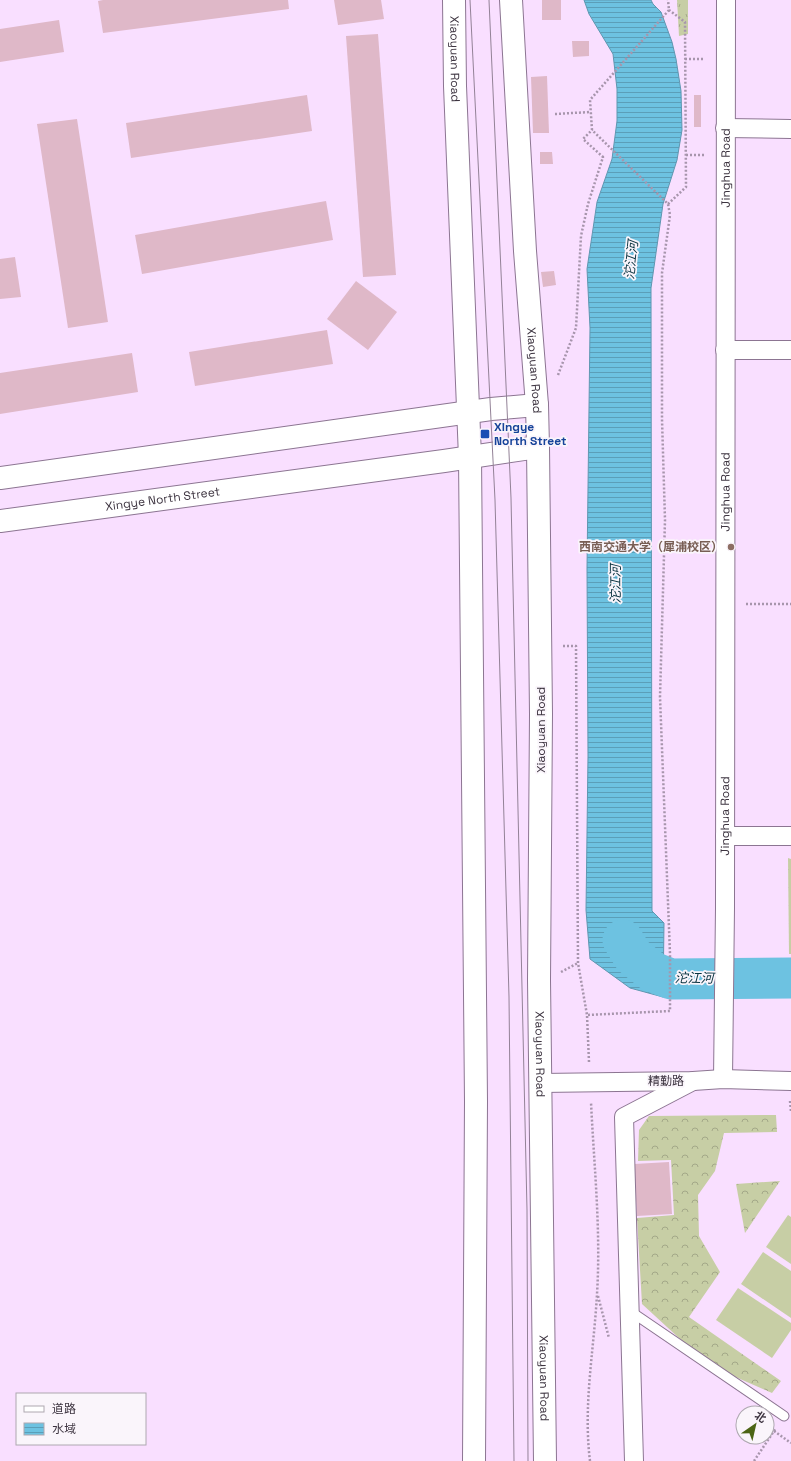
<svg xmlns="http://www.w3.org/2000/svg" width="791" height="1461" font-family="'Space Grotesk','Noto Sans SC',sans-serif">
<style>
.grass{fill:url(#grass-tufts)}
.forest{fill:url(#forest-crowns)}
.garden{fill:#c7cea5}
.water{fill:url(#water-rules);stroke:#5f97b1}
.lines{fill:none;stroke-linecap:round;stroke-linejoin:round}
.river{stroke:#6dc2e1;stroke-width:41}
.building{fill:#dfb8c8}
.service-casing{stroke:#8c7592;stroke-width:11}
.minor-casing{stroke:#8c7592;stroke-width:20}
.tertiary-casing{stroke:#8c7592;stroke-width:24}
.path{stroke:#a795ac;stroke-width:2.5;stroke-dasharray:2 2;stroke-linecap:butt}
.service{stroke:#fff;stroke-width:9}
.minor{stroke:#fff;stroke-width:18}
.tertiary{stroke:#fff;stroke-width:22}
.tram{stroke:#938297;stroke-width:1}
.transit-dot{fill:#1a4fb4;stroke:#faf5fb;stroke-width:1.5}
.education-dot{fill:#8d6e63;stroke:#faf5fb;stroke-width:1.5}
.labels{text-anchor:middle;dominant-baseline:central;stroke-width:3.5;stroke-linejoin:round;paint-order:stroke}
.street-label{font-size:12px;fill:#3d3440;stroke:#faf5fb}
.transit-label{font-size:12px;font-weight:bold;fill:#164399;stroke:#faf5fb;text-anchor:start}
.education-label{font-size:12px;font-weight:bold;fill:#785e54;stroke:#faf5fb;text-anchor:end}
.water-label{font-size:13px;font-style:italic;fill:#07313e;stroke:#faf5fb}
</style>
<defs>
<pattern id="grass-tufts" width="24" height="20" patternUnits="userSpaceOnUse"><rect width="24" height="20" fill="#c7cea5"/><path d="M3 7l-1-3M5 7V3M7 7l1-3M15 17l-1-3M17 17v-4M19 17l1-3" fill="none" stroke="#a3a888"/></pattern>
<pattern id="forest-crowns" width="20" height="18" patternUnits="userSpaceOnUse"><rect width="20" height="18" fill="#c7cea5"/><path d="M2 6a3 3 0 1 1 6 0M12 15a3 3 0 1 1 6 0" fill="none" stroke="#a3a888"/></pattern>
<pattern id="water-rules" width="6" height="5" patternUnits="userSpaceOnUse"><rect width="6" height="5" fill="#6dc2e1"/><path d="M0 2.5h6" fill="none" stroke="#5b9eb8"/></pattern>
</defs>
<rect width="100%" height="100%" fill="#f9dfff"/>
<path class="grass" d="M677 0H688V34L679 36Z"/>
<g class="forest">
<path d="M788 858 791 859V954H789Z"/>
<path d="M776 1115 777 1132 724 1133 715 1171 698 1195 699 1236 720 1272 689 1317 781 1381 772 1393 731 1375 692 1350 642 1304 637 1218 674 1215 671 1160 638 1161 639 1130 649 1116Z"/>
<path d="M780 1181 745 1233 736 1184Z"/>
</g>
<g class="garden">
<path d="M788 1215 791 1217V1264L766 1247Z"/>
<path d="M763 1252 791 1271V1318L741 1284Z"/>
<path d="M738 1288 791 1323V1330L772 1358 716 1320Z"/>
</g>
<path class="water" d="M584 0H651L653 4 661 12 672 42 676 59 681 91 682 130 677 160 663 204 651 288 652 911 664 923 663 997 630 988 590 959 586 910 588 756 587 568 590 328 587 269 597 202 612 159 617 121V89L613 54 589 14Z"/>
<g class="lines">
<path class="river" d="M623 940 633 956 653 972 671 979 791 978"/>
</g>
<g class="building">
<path d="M103 0H288L289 9 103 33 98 1Z"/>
<path d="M334 0H381L384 19 338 25Z"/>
<rect x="542" y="0" width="19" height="20"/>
<path d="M59 20 64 52 0 62V29Z"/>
<path d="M378 34 396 275 363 277 346 36Z"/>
<path d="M572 41H589V56L573 57Z"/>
<path d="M547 76 549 133H533L531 77Z"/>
<path d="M307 95 312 131 131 158 126 123Z"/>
<rect x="694" y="95" width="7" height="32"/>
<path d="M77 119 108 322 68 328 37 124Z"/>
<path d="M540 152H552L553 164H540Z"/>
<path d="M326 201 333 240 142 274 135 235Z"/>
<path d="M15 257 21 297 0 299V259Z"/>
<path d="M554 271 556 285 543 287 541 272Z"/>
<path d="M356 281 397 312 368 350 327 319Z"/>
<path d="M327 330 333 364 195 386 189 352Z"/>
<path d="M132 353 138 392 0 414V373Z"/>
<path d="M669 1162 672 1214 637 1216 634 1164Z"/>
</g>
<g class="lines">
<defs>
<path id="service" d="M630 1311 784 1416"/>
<g id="minor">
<path d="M725 128 791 129"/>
<path d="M725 350H791"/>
<path d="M725 836H791"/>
<path id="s1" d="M723 1079 725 908 726 0"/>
<path d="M541 1083 693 1081 723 1079 791 1081"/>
<path d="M634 1461 624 1117 693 1081"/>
</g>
<g id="tertiary">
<path id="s2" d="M454 0 455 86 470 457 476 1101 474 1461"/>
<path id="s3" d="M511 0 525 251 537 405 538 447 541 714 539 980 545 1461"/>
<path d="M0 478 491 409 537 405"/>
<path id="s4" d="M0 521 444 461 538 447"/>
</g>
</defs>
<use href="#service" class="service-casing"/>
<use href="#minor" class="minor-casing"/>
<use href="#tertiary" class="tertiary-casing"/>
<g class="path">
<path d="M685 59H705"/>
<path d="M555 114 590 112"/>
<path d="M686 155H706"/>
<path d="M668 204 686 187 685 22 669 10"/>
<path d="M558 375 576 328 581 236 588 204 603 157 583 139 592 130 590 100 669 10 668 0"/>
<path d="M746 604H791"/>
<path d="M563 646H576L578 963 587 1015"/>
<path d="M561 972 578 963"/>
<path d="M589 1062 587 1015 670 1011V954L660 697 665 520 662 419V273L670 215 668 204 592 130"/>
<path d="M790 1101 791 1112"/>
<path d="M598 1296 609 1338"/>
<path d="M774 1431 791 1443"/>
<path d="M590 1461C583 1405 594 1350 597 1294 601 1230 594 1166 591 1102"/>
<path d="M754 1461 776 1428"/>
</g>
<use href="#service" class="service"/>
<use href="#minor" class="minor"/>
<use href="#tertiary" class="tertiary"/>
<g class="tram">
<path d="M470 0 495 500 509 997 514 1461"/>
<path d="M489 0 511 498 527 1210 528 1461"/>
</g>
</g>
<rect class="transit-dot" x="480" y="429" width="10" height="10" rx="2"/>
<circle class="education-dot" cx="731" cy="547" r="4"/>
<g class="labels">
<g class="street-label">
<text stroke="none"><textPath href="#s2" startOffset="59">Xiaoyuan Road</textPath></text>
<text stroke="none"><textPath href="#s1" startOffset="911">Jinghua Road</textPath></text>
<text stroke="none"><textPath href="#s3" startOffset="371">Xiaoyuan Road</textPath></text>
<text stroke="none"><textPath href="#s1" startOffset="587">Jinghua Road</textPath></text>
<text stroke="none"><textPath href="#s4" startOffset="164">Xingye North Street</textPath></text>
<text transform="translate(541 730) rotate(-90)">Xiaoyuan Road</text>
<text stroke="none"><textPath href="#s1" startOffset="263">Jinghua Road</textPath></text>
<text stroke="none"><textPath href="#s3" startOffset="1055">Xiaoyuan Road</textPath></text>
<text x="666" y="1081">精勤路</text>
<text stroke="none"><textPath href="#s3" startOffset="1379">Xiaoyuan Road</textPath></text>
</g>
<g class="transit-label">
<text x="494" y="427">Xingye<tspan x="494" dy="14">North Street</tspan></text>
</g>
<g class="education-label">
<text x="723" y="547">西南交通大学（犀浦校区）</text>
</g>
<g class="water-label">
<text transform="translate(631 260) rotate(-84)">沱江河</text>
<text transform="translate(615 584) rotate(-90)">沱江河</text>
<text transform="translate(694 978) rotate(1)">沱江河</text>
</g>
</g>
<rect x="16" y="1393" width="130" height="52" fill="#faf5fb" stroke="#aea8b0"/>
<rect x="24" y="1406" width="20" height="6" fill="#ffffff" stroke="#aea8b0"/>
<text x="52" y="1413" font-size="12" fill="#3d3440">道路</text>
<rect x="24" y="1423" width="20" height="12" fill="url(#water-rules)" stroke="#aea8b0"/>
<text x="52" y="1433" font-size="12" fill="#3d3440">水域</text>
<g transform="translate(755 1425) rotate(34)"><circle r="19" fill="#faf5fb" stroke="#aea8b0"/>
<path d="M0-3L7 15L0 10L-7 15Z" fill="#4c6515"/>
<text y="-6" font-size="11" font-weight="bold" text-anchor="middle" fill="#3d3440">北</text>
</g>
</svg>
